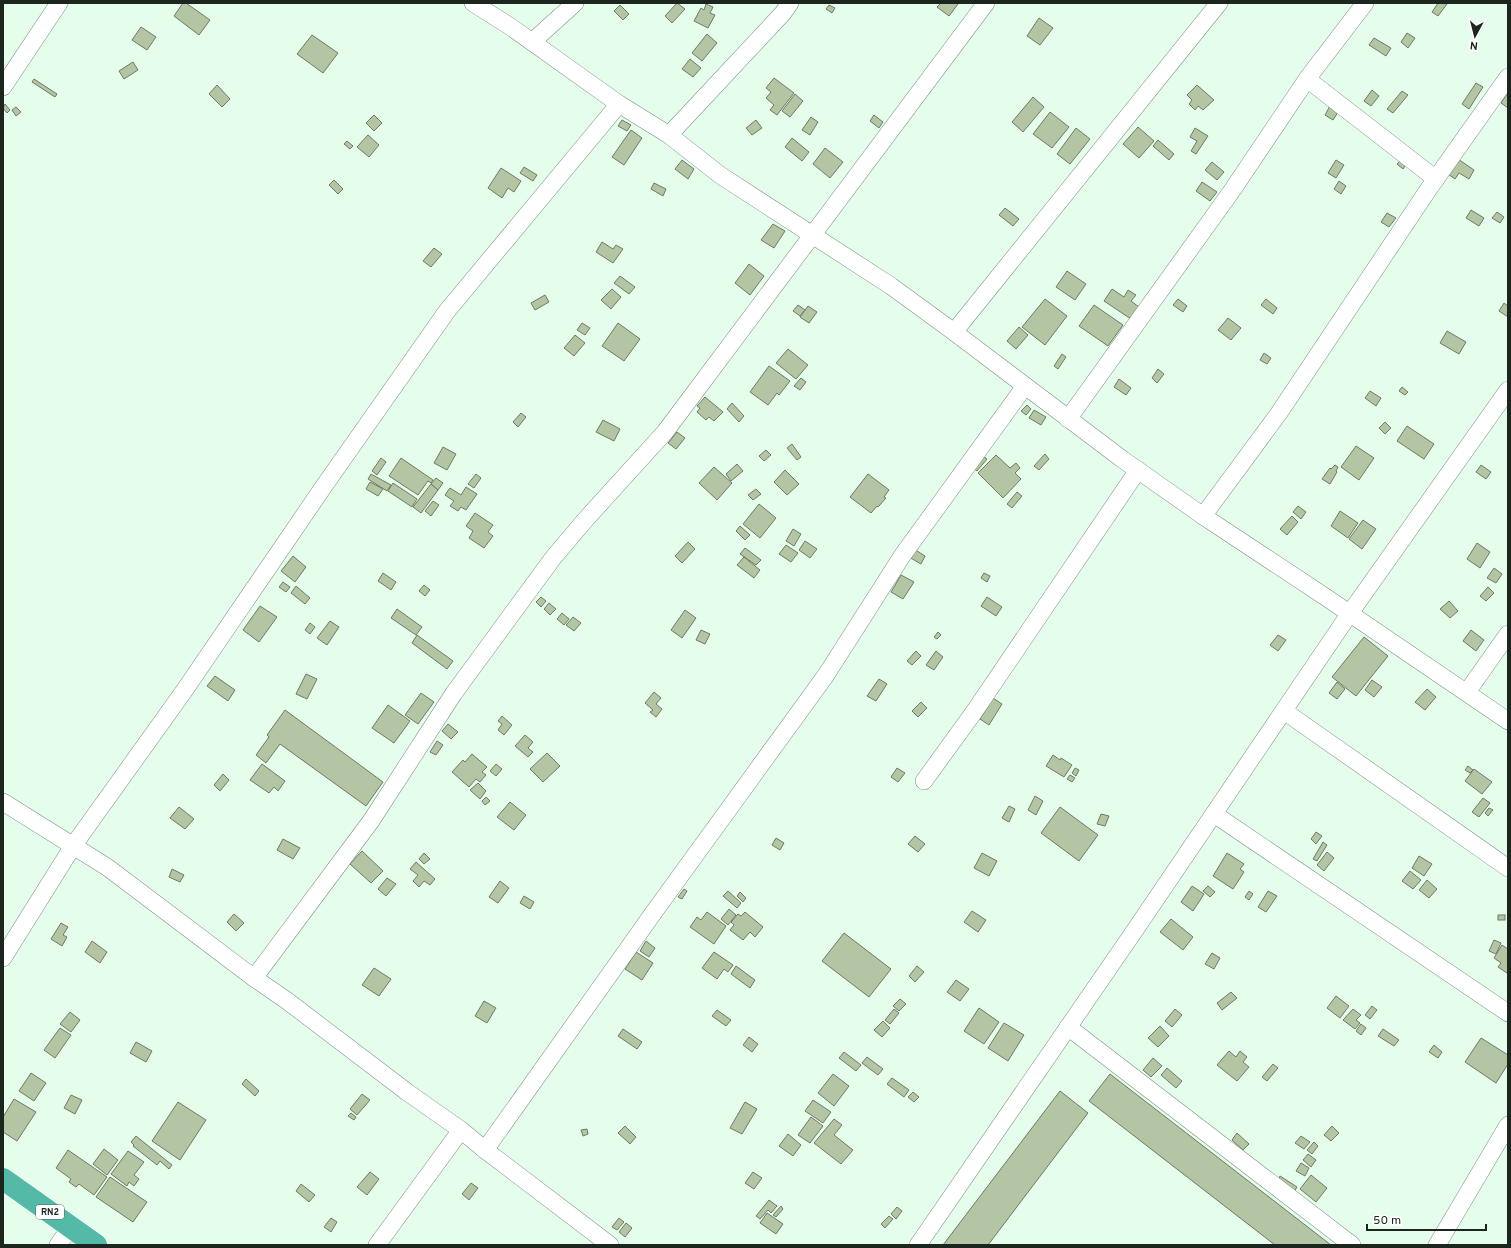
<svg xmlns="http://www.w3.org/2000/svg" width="1511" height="1248" font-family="Overpass,sans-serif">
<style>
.building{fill:#b3c5a2;stroke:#6f7a65}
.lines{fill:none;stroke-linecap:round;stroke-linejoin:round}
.minor-casing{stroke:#7a9081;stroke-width:18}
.highway-casing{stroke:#fff;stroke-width:23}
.minor{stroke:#fff;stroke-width:17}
.highway{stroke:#52baa6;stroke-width:22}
.labels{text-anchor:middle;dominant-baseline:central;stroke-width:3;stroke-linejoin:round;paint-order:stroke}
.shield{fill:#fff;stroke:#606662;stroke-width:1}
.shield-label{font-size:9px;font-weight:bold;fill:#1c251e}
</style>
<rect width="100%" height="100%" fill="#e5feec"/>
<g class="building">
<path d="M183 3H186L210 20 199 35 174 16Z"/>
<path d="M677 3 685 9 672 23 665 16Z"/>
<path d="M941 3H957L958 4 949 16 937 7Z"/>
<path d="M1438 3 1447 4 1438 16 1432 12Z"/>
<path d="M706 4 713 7 710 13 715 15 708 28 694 21 701 8 704 10Z"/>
<path d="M620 5 629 14 623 20 614 11Z"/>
<path d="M829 5 835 8 832 13 826 9Z"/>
<path d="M1039 18 1053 28 1040 45 1027 36Z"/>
<path d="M141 27 156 37 147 50 132 40Z"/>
<path d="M1407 33 1415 38 1408 48 1401 42Z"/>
<path d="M707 34 717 43 702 61 692 53Z"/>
<path d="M312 35 338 53 323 73 297 54Z"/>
<path d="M1374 38 1391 48 1386 56 1369 45Z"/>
<path d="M690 59 701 68 693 77 682 69Z"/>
<path d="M133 62 138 70 124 79 119 71Z"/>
<path d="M774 78 794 93 777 115 770 110 774 105 766 98 771 92 766 88Z"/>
<path d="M34 79 57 94 55 97 32 82Z"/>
<path d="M1476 83 1483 87 1469 109 1462 104Z"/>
<path d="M217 85 230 99 222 107 209 94Z"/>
<path d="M1197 85 1214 100 1203 110 1198 106 1195 110 1189 104 1192 100 1187 95Z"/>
<path d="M1372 90 1379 96 1371 106 1364 101Z"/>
<path d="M1402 91 1408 95 1393 113 1387 109Z"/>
<path d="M1508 92V108L1501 103Z"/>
<path d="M795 94 803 101 790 117 782 111Z"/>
<path d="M1033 97 1044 107 1023 132 1012 122Z"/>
<path d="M5 104 10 110 7 113 3 108Z"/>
<path d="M1331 104 1340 109 1333 120 1325 115Z"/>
<path d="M16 107 21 112 16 116 12 110Z"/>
<path d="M1050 112 1069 127 1052 148 1033 134Z"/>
<path d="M374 115 382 123 374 131 366 123Z"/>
<path d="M874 115 883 122 879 128 870 121Z"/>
<path d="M811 117 818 122 810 135 802 130Z"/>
<path d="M622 120 631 125 627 131 618 126Z"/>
<path d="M756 120 762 128 752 135 746 128Z"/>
<path d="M1138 127 1154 141 1139 158 1123 144Z"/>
<path d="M1076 128 1090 139 1070 164 1057 154Z"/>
<path d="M1195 128 1208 136 1196 154 1191 151 1197 141 1190 137Z"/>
<path d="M631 130 642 138 624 165 612 157Z"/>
<path d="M368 135 379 145 369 157 357 147Z"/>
<path d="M792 138 809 152 802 161 785 147Z"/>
<path d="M1158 140 1174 154 1169 160 1153 146Z"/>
<path d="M347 141 353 146 350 149 344 144Z"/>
<path d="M825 148 843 162 830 178 813 164Z"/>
<path d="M1402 159 1407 163 1403 169 1397 164Z"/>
<path d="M1458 159 1474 170 1469 179 1459 173 1455 179 1448 174Z"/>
<path d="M682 160 694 169 688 179 675 169Z"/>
<path d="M1336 160 1344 165 1336 178 1328 173Z"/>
<path d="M1212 162 1224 172 1217 180 1205 170Z"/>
<path d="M524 167 537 175 533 181 520 173Z"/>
<path d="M501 168 521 181 514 192 508 188 502 198 488 188Z"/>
<path d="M334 180 343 189 338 194 329 185Z"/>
<path d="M1339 181 1346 186 1341 194 1334 189Z"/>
<path d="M1202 182 1217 192 1210 201 1196 191Z"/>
<path d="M654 183 666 189 663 196 651 189Z"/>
<path d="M1005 208 1019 219 1013 226 999 215Z"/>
<path d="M1471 210 1484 218 1479 226 1466 218Z"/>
<path d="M1497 212 1504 217 1500 223 1492 218Z"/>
<path d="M1387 213 1396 218 1389 227 1381 222Z"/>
<path d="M773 224 785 231 774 248 761 240Z"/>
<path d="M602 242 613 249 616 245 623 249 613 263 596 252Z"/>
<path d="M434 248 442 254 431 267 423 261Z"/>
<path d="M749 264 764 276 750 295 735 283Z"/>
<path d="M1067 271 1086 284 1075 300 1056 287Z"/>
<path d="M620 276 635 287 629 294 614 283Z"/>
<path d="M612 289 621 297 611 309 601 300Z"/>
<path d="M1112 289 1124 297 1128 290 1136 295 1131 301 1139 307 1131 319 1104 301Z"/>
<path d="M545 295 549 302 535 310 531 303Z"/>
<path d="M1045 299 1067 316 1045 345 1022 327Z"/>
<path d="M1178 299 1187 306 1183 312 1173 305Z"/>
<path d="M1266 299 1277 308 1273 314 1261 305Z"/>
<path d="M1504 303 1508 306V317L1499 311Z"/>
<path d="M798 305 805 310 800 316 793 311Z"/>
<path d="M1094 305 1123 325 1108 346 1079 326Z"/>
<path d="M808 306 817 312 809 323 800 317Z"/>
<path d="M1228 318 1241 328 1231 340 1218 330Z"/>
<path d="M582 323 590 328 585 335 577 330Z"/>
<path d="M618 323 640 339 624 361 602 346Z"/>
<path d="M1019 327 1028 335 1016 349 1007 341Z"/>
<path d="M1447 331 1466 342 1459 354 1440 343Z"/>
<path d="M575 335 585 343 574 356 564 348Z"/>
<path d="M788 349 808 365 796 379 776 363Z"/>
<path d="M1264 353 1271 358 1267 364 1260 360Z"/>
<path d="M1062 354 1066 357 1058 369 1054 366Z"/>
<path d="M769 366 790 381 779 395 777 393 768 405 750 392Z"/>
<path d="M1158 369 1164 374 1157 383 1152 378Z"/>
<path d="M801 378 806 382 800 390 794 386Z"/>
<path d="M1119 379 1131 388 1126 395 1114 387Z"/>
<path d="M1402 387 1408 392 1405 395 1399 391Z"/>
<path d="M1370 391 1381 398 1376 406 1365 398Z"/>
<path d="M705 397 723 412 714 421 709 417 706 420 697 412 700 408 697 406Z"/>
<path d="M732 403 744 416 739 422 727 409Z"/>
<path d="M1027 405 1031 409 1026 415 1021 411Z"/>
<path d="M1034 410 1046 417 1041 425 1029 418Z"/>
<path d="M521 413 526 417 518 427 513 422Z"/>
<path d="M603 420 620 429 614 441 596 432Z"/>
<path d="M1385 422 1391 428 1385 434 1379 428Z"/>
<path d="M1407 426 1434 444 1424 459 1397 441Z"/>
<path d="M677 432 685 438 676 449 668 443Z"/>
<path d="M792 444 801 457 797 460 787 448Z"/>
<path d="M1356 446 1374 458 1359 480 1341 467Z"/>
<path d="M443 447 456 454 447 470 434 463Z"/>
<path d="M766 450 771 455 764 461 759 456Z"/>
<path d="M1045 454 1049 459 1039 470 1034 466Z"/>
<path d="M982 455 987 459 977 471 972 467Z"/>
<path d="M996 455 1010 468 1016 463 1020 468 1015 473 1021 479 1003 498 978 473Z"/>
<path d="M381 458 386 462 377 475 372 471Z"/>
<path d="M401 458 433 480 431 483 428 481 418 495 389 476Z"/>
<path d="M737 464 743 471 731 481 726 474Z"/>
<path d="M1335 465 1338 467 1336 471 1337 472 1330 484 1322 479 1330 468 1331 469Z"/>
<path d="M1481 465 1491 472 1486 479 1476 472Z"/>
<path d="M714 467 732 483 717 500 699 483Z"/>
<path d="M785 470 799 484 787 495 774 482Z"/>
<path d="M371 474 391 485 387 491 368 479Z"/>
<path d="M476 474 481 478 474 488 468 484Z"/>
<path d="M868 474 889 490 884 497 886 498 878 507 877 506 871 513 850 497Z"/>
<path d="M436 478 443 483 438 490 431 484Z"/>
<path d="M370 482 383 489 378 496 366 489Z"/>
<path d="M393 483 417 499 412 507 388 491Z"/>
<path d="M431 484 438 490 421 513 413 507Z"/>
<path d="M466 487 477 494 466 510 461 507 458 511 450 506 454 501 445 495 450 488 461 495Z"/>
<path d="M756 489 761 494 753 500 748 495Z"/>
<path d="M1017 492 1022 496 1012 508 1007 504Z"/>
<path d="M433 501 439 505 431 516 425 511Z"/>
<path d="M759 504 776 518 760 538 743 524Z"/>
<path d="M1298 506 1306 512 1301 519 1293 512Z"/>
<path d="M1340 511 1358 523 1348 538 1331 526Z"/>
<path d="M475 513 493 525 488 532 493 536 484 548 469 538 473 531 466 526Z"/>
<path d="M1292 516 1298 522 1287 535 1280 529Z"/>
<path d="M1363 520 1376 529 1362 549 1349 539Z"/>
<path d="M740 526 750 535 745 540 736 531Z"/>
<path d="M793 529 801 534 794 546 786 541Z"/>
<path d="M805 541 817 549 810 558 799 550Z"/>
<path d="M688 542 695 549 682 563 675 556Z"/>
<path d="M1477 543 1490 552 1480 568 1467 559Z"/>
<path d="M786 545 798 553 791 562 779 554Z"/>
<path d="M745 548 761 560 756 565 740 554Z"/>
<path d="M914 549 925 556 921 564 909 557Z"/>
<path d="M293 556 306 567 295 582 281 571Z"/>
<path d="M744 557 760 570 754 578 737 565Z"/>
<path d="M1494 568 1502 574 1496 583 1487 578Z"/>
<path d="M383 573 396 582 391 590 378 581Z"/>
<path d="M984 573 990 576 987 582 981 578Z"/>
<path d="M901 575 914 582 903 599 891 592Z"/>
<path d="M283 582 290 587 286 592 279 587Z"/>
<path d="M424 585 430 590 425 596 419 591Z"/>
<path d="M296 586 310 598 305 604 291 593Z"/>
<path d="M1488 587 1494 593 1486 601 1480 596Z"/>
<path d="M541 597 546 601 541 607 536 602Z"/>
<path d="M987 597 1002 607 996 616 981 606Z"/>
<path d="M1449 601 1458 611 1450 618 1440 609Z"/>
<path d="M549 603 556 609 550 615 544 609Z"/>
<path d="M260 606 277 617 259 642 243 630Z"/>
<path d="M397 609 422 627 416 635 391 618Z"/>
<path d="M685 610 696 618 682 638 671 630Z"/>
<path d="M562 613 569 619 564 625 557 619Z"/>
<path d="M573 617 581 623 574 631 566 625Z"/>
<path d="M330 621 339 627 327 645 317 638Z"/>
<path d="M310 623 315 627 310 634 305 630Z"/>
<path d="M701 630 710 634 705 644 696 640Z"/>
<path d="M1471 630 1484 640 1476 651 1463 641Z"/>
<path d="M938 632 941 635 937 639 934 637Z"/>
<path d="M417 635 453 661 447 669 412 643Z"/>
<path d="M1278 635 1286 640 1278 651 1270 645Z"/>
<path d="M1364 637 1388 656 1356 696 1332 677Z"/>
<path d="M916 651 921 656 912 665 907 661Z"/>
<path d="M936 651 943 657 934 670 926 665Z"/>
<path d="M306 674 317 679 307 699 296 694Z"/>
<path d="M215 676 235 690 228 701 207 686Z"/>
<path d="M879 679 887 684 876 701 867 696Z"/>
<path d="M1372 680 1382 687 1374 697 1365 690Z"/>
<path d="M1337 682 1345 689 1337 699 1329 693Z"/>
<path d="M1427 689 1436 697 1425 710 1415 702Z"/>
<path d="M654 692 661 698 656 704 662 709 656 717 650 712 653 710 645 703Z"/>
<path d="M421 693 434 702 418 724 405 715Z"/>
<path d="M993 698 1002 704 989 725 980 719Z"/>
<path d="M921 702 927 708 918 717 912 711Z"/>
<path d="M388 705 410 721 394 743 372 728Z"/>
<path d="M285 710 383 782 366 806 280 744 266 763 256 755 269 737 267 735Z"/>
<path d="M502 716 512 725 504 735 498 730 502 724 498 721Z"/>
<path d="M448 724 458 732 451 739 442 731Z"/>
<path d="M525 735 533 742 528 748 533 752 528 757 515 746Z"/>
<path d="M437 741 443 745 436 755 430 752Z"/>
<path d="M547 753 560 766 543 782 530 769Z"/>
<path d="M472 754 487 767 482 772 486 775 480 782 476 779 469 787 452 772 463 760 465 762Z"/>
<path d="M1053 755 1060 760 1061 758 1072 765 1064 777 1046 766Z"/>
<path d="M262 764 285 781 278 791 274 787 269 793 250 780Z"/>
<path d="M496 764 502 769 496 776 490 771Z"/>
<path d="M1468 766 1473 770 1470 773 1465 770Z"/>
<path d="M897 768 905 773 898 782 891 777Z"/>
<path d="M1075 768 1079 770 1076 776 1072 773Z"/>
<path d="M1474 769 1492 782 1482 794 1465 781Z"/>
<path d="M223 774 229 780 220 791 214 785Z"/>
<path d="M1070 775 1075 778 1072 782 1067 779Z"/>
<path d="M478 783 486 791 480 799 470 790Z"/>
<path d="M1035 796 1043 801 1036 815 1028 810Z"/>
<path d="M486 797 490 801 485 805 482 801Z"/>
<path d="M1483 798 1490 803 1479 817 1472 812Z"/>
<path d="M510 802 526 815 514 830 497 817Z"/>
<path d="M1009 806 1015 809 1009 822 1002 818Z"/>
<path d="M179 807 194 819 185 829 170 818Z"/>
<path d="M1060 807 1098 835 1079 861 1041 833Z"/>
<path d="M1489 808 1493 810 1488 816 1485 813Z"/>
<path d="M1101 814 1109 816 1105 826 1097 824Z"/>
<path d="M1316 832 1322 836 1316 844 1311 839Z"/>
<path d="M915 836 925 844 918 852 908 844Z"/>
<path d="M776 838 784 843 780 850 772 845Z"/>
<path d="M283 839 300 848 293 859 277 850Z"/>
<path d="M1323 842 1327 845 1317 861 1313 859Z"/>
<path d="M362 851 383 871 371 883 350 864Z"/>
<path d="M1327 852 1334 858 1324 871 1317 865Z"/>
<path d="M424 853 430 859 424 864 419 859Z"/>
<path d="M982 853 997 861 989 876 974 868Z"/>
<path d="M1227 853 1244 864 1240 869 1244 872 1233 889 1213 876Z"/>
<path d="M1419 856 1432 864 1424 876 1412 868Z"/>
<path d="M416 862 435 879 430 885 424 881 419 887 413 881 418 875 410 869Z"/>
<path d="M172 869 184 875 180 882 169 877Z"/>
<path d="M1410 871 1421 880 1413 889 1402 881Z"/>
<path d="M387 878 396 884 386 896 378 889Z"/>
<path d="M1427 880 1437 889 1429 898 1419 890Z"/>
<path d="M500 881 509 888 498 903 489 897Z"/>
<path d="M1192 886 1204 894 1193 911 1181 902Z"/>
<path d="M1208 886 1215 892 1210 897 1203 891Z"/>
<path d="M684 889 687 891 682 899 678 897Z"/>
<path d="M728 891 741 903 737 908 723 896Z"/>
<path d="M1249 891 1253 894 1249 900 1245 897Z"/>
<path d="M1268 891 1277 896 1266 912 1258 907Z"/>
<path d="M740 892 746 898 743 902 737 896Z"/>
<path d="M524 896 534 902 530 909 520 903Z"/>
<path d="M729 909 736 915 728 925 721 919Z"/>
<path d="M972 911 986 920 978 932 964 922Z"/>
<path d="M707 912 726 926 714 944 690 927 697 917 701 920Z"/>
<path d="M745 912 763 927 755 937 750 932 743 940 730 930 734 925 731 922 738 914 741 916Z"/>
<path d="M234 914 244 923 236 931 227 922Z"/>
<rect x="1498" y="915" width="7" height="5"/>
<path d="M1171 919 1193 937 1183 950 1160 932Z"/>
<path d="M61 923 68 927 63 935 67 937 62 946 51 939Z"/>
<path d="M844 933 891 969 869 997 822 961Z"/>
<path d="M1494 940 1501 943 1496 954 1489 951Z"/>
<path d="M92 941 107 952 100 963 85 952Z"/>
<path d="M646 941 655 948 649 957 640 951Z"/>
<path d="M1502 945 1508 949V972L1507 973 1498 967 1501 963 1494 958Z"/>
<path d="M636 952 653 963 642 980 625 969Z"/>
<path d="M714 952 733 965 728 972 724 969 717 979 702 968Z"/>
<path d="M1212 953 1220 958 1214 969 1205 964Z"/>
<path d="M736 966 755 980 750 988 731 974Z"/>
<path d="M917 966 924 972 915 982 909 976Z"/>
<path d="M374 968 391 979 379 996 362 985Z"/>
<path d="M956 980 969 989 960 1001 947 992Z"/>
<path d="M1231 992 1237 998 1222 1010 1217 1003Z"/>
<path d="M1336 996 1349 1006 1340 1018 1327 1008Z"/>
<path d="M900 999 906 1004 899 1011 893 1006Z"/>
<path d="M484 1001 496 1008 487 1023 475 1016Z"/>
<path d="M1372 1006 1377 1010 1370 1019 1365 1015Z"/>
<path d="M979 1008 999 1022 984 1044 964 1031Z"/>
<path d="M894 1009 899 1013 890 1024 885 1020Z"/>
<path d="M1175 1009 1182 1015 1172 1027 1165 1021Z"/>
<path d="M1353 1009 1361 1015 1356 1020 1360 1023 1355 1029 1343 1020Z"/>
<path d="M717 1010 731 1020 726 1026 712 1016Z"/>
<path d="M70 1012 80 1020 71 1032 60 1024Z"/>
<path d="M883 1021 890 1028 882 1037 874 1030Z"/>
<path d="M1004 1023 1024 1035 1008 1061 988 1048Z"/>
<path d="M1361 1024 1366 1028 1361 1035 1356 1031Z"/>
<path d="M1160 1026 1169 1036 1158 1047 1148 1038Z"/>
<path d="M60 1028 71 1035 55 1058 44 1050Z"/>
<path d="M623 1029 642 1042 637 1049 618 1036Z"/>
<path d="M1383 1029 1399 1040 1394 1046 1378 1036Z"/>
<path d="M749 1037 758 1044 752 1052 743 1045Z"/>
<path d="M1481 1038 1508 1055V1064L1496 1083 1465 1062Z"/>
<path d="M136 1042 152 1051 146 1062 130 1053Z"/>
<path d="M1434 1045 1442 1052 1438 1058 1429 1052Z"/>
<path d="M1229 1051 1236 1057 1240 1051 1247 1057 1243 1062 1249 1067 1237 1081 1217 1065Z"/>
<path d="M844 1052 861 1065 856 1071 839 1058Z"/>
<path d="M867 1057 883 1069 878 1075 862 1063Z"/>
<path d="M1153 1058 1162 1066 1151 1077 1143 1070Z"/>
<path d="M1273 1064 1278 1068 1267 1081 1262 1077Z"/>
<path d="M1167 1068 1182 1081 1176 1088 1161 1075Z"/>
<path d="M31 1073 46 1083 34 1101 19 1091Z"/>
<path d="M833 1074 849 1086 834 1106 818 1093Z"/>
<path d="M1110 1074 1331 1245H1275L1089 1101Z"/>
<path d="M892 1078 909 1090 904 1097 887 1084Z"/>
<path d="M246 1079 259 1091 255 1096 242 1084Z"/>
<path d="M1060 1091 1088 1113 988 1245H943Z"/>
<path d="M913 1092 919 1097 914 1102 908 1097Z"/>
<path d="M362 1094 370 1100 357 1115 350 1109Z"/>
<path d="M71 1095 82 1100 75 1114 64 1108Z"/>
<path d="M14 1099 36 1112 17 1141 3 1132V1117Z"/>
<path d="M813 1100 831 1112 823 1123 805 1111Z"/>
<path d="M178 1102 206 1120 180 1160 152 1141Z"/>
<path d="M745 1102 757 1109 742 1134 730 1128Z"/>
<path d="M351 1113 356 1117 354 1120 348 1116Z"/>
<path d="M811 1117 823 1126 810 1143 798 1135Z"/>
<path d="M834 1119 842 1125 834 1135 853 1150 841 1164 814 1143Z"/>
<path d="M625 1126 636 1137 630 1144 618 1133Z"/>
<path d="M1332 1126 1339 1133 1331 1141 1324 1135Z"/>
<path d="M587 1129 588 1134 583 1136 581 1130Z"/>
<path d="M1237 1133 1249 1144 1243 1150 1232 1140Z"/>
<path d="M788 1134 801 1145 793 1156 779 1146Z"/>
<path d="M136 1136 172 1165 169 1169 160 1161 157 1165 133 1146 134 1145 131 1142Z"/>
<path d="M1301 1136 1310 1142 1304 1149 1295 1143Z"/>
<path d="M1314 1142 1318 1146 1312 1154 1307 1150Z"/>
<path d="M104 1149 118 1160 107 1175 93 1164Z"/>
<path d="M68 1150 107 1177 94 1195 79 1184 76 1187 69 1182 71 1179 56 1168Z"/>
<path d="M128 1151 144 1162 134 1175 139 1179 134 1186 129 1182 127 1186 111 1174Z"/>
<path d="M1308 1154 1316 1160 1311 1167 1303 1160Z"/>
<path d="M1301 1163 1309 1168 1305 1176 1296 1171Z"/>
<path d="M370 1172 379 1179 367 1195 357 1187Z"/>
<path d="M753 1172 762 1178 754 1189 745 1183Z"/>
<path d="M1311 1175 1327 1188 1316 1202 1300 1189Z"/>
<path d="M1280 1176 1297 1187 1294 1192 1277 1181Z"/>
<path d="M110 1177 147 1202 133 1222 96 1197Z"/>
<path d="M471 1183 478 1188 469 1200 462 1194Z"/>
<path d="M301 1184 315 1195 309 1202 296 1191Z"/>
<path d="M769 1200 777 1206 771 1213 768 1210 760 1219 756 1216Z"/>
<path d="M781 1206 783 1209 776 1217 773 1215Z"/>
<path d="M897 1207 902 1211 896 1219 891 1214Z"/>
<path d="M767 1213 783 1224 776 1234 760 1223Z"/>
<path d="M889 1216 893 1219 885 1228 881 1224Z"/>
<path d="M331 1218 337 1222 331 1232 324 1227Z"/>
<path d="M619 1218 624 1222 617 1230 612 1227Z"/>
<path d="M626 1223 632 1228 625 1237 619 1232Z"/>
</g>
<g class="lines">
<defs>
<g id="minor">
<path d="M473 3 511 27 619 104 669 135 720 175 891 286 954 332 1122 459 1203 516 1324 596 1508 721"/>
<path d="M532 42 575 3"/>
<path d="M1307 79 1436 179"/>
<path d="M3 87 59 3"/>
<path d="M669 135 783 13 790 3"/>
<path d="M954 332 1219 3"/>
<path d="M1068 419 1231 192 1307 79 1365 3"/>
<path d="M1203 516 1279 413 1430 187 1508 77"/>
<path d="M1467 692 1508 634"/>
<path d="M1284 711 1508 868"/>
<path d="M924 781 974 712 1138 470"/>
<path d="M3 802 107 867 254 978 286 1000 407 1092 461 1130 485 1150 610 1245"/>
<path d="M1214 814 1508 1013"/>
<path d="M3 958 73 846 184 691 324 486 447 311 619 104"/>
<path d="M254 978 371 821 454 693 553 558 586 519 665 432 986 3"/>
<path d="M1068 1027 1352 1245"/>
<path d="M485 1150 654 912 826 675 902 556 1025 386"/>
<path d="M58 1245 71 1227"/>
<path d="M377 1245 461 1130"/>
<path d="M918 1245 1133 933 1350 613 1508 390"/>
<path d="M1437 1245 1508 1125"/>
</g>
<path id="highway" d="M3 1179 96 1245"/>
</defs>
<use href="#minor" class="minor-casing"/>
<use href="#highway" class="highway-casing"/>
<use href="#minor" class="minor"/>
<use href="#highway" class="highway"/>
</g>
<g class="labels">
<rect class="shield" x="36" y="1205" width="28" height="14" rx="3"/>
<g class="shield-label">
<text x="50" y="1212">RN2</text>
</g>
</g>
<rect width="1511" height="1248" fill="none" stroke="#1c251e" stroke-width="8"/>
<g transform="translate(1475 36) rotate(187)" stroke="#ffffff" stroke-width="3" paint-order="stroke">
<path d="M0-3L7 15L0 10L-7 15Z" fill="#1c251e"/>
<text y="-6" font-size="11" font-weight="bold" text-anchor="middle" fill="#1c251e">N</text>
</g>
<path d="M1367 1224v6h119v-6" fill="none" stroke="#1c251e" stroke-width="2"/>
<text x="1373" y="1224" font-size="12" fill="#1c251e" stroke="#ffffff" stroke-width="3" paint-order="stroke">50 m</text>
</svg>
